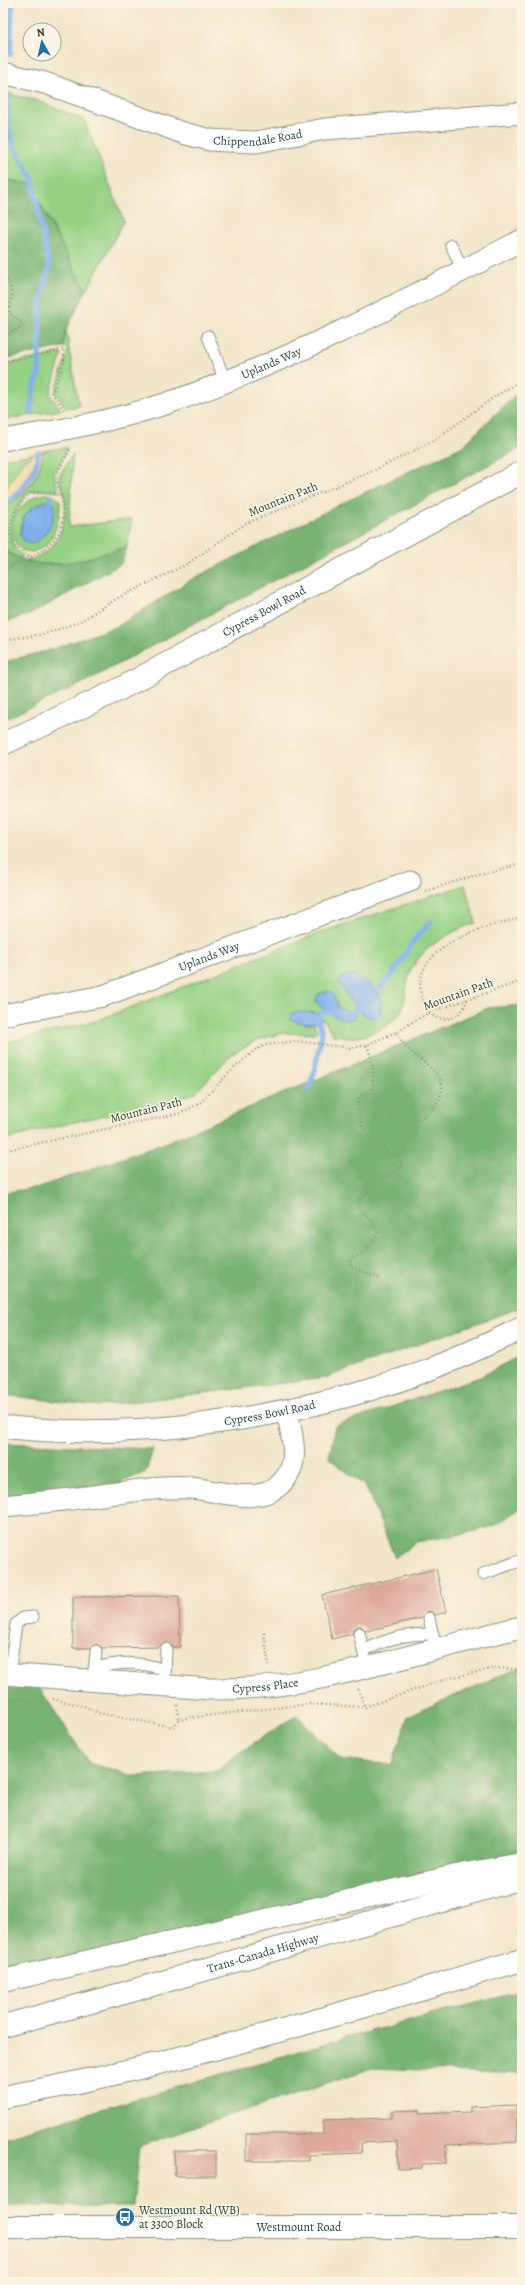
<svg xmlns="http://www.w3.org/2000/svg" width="525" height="2285" font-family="Alegreya,serif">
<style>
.green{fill:#96d184;stroke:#5a875c;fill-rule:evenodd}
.forest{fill:#78b372;stroke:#4c7853}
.sand{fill:#eeda9e;stroke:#868c69}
.water{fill:#80b0eb;stroke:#507690}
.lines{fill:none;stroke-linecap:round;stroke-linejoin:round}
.stream{stroke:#80b0eb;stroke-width:5.5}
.building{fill:#dea99b}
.service-casing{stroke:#89927f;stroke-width:13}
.minor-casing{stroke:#89927f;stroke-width:23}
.tertiary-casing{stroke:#89927f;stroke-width:24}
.motorway-casing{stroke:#89927f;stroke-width:24}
.path{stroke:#89927f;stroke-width:2.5;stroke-dasharray:1 3;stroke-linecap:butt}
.service{stroke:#fff;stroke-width:11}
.minor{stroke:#fff;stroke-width:21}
.tertiary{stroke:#fff;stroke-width:22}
.motorway{stroke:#fff;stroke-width:22}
.labels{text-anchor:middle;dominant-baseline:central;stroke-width:3;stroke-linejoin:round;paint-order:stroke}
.street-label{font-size:12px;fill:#1f3d34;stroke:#fcf5e5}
.poi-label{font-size:12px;fill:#1f3d34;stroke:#fcf5e5;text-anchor:start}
</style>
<rect width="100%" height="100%" fill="#fcf5e5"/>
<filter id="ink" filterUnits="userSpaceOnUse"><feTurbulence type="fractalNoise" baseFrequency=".025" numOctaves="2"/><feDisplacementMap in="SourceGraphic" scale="8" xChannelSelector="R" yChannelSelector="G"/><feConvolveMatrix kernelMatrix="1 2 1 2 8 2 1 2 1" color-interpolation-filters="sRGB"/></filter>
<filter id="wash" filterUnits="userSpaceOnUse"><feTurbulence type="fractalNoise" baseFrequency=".012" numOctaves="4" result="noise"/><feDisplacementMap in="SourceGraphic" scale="16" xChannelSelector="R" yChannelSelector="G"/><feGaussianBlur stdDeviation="0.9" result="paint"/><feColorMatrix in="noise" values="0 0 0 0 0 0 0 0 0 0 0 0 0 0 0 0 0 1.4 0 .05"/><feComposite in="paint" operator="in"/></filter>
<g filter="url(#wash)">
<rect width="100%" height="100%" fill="#f3e6ca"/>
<g class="green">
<path d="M3 92 38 101 84 120 124 221 86 291 30 184 3 179Z"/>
<path d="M66 330 79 406 66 408 55 392 68 352 67 348 63 347Z"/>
<path d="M57 353 62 354 50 394 61 410 3 420V364L45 357Z"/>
<path d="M67 447V450L54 474 59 492 41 490 29 492C14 508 0 542 23 556L19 559 13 557 3 548V509C26 493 40 480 43 451Z"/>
<path d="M73 453 69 527 132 519 127 547C96 555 57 572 26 561 31 559 38 557 43 554 60 544 67 519 65 500 64 491 60 484 59 476Z"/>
<path d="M32 454 30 458 23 461 3 494V459Z"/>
<path d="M47 494 54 496 60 501C61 513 55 536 47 545 43 548 37 550 32 552L21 550C1 528 21 495 47 494ZM47 501 20 534C22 515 29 507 47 501Z"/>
<path d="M465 885 476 923C453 930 422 947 411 970 405 983 407 999 401 1011 393 1026 372 1035 357 1037 350 1038 340 1035 333 1035L323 1019 316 1013 307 1024H314L317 1031 312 1034 284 1033 257 1040 232 1054 195 1093 164 1104 78 1121 3 1140V1043L96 1021 324 931Z"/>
</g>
<g class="forest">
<path d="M3 179 30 184 86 291 66 330 63 347 8 358H3Z"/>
<path d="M522 391V447L85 682 3 720V662L47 651 118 626 194 578 351 499 463 446 515 395Z"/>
<path d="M127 547 121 564 31 614 3 623V548C39 579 87 557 127 547Z"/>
<path d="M522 1005V1307L325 1378 99 1406 3 1395V1193L39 1187 157 1146 488 1008Z"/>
<path d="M522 1355V1507L494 1526 463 1534 416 1542 395 1558 366 1487 329 1458 335 1426 480 1377Z"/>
<path d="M3 1443 153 1449 146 1472 119 1483 3 1497Z"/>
<path d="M520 1667 522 1851 122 1949 3 1970V1681L38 1686 89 1763 134 1776 217 1771 237 1754 297 1715 340 1759 392 1765 408 1716Z"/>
<path d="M522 1991V2074L372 2068 139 2146 133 2206H3V2138L337 2040Z"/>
</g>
<path class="sand" d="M43 451C40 479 25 493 3 509V494L23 461 30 458 32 454Z"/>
<g class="water">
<path d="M47 501 55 505C58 522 31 562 20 534 22 514 29 507 47 501Z"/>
<path d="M348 975C364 976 373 986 382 999L380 1014 375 1019C357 1015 348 997 339 982L341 978Z"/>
<path d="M329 991 334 995 338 1007C344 1010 351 1011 356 1014L355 1019C339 1023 326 1012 316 1001L317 995Z"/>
<path d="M306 1012 316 1013 323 1019 321 1022 307 1024 291 1020 292 1013Z"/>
</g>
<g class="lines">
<g class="stream">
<path d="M10 54 12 3"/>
<path d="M7 96 8 127 15 149 32 178 49 267 40 308 39 372 33 392 31 412"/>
<path d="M3 506C19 493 37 476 38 453"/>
<path d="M47 508 51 497"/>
<path d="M372 995 390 978 417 936 431 922"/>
<path d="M347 1014 353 1012 364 1004"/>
<path d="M308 1089 314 1073 322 1033 318 1017 321 1013 331 1011"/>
</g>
</g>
<g id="blocks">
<g class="building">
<path d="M436 1569 446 1612 435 1615 431 1612 427 1611 422 1618 366 1631 361 1626H358L354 1628 352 1634 332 1639 322 1595Z"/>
<path d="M179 1596 180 1647H172L166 1642 160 1647 102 1648 96 1644 90 1648H73V1597Z"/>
<path d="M516 2105 517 2142 446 2145V2163L422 2164V2168L398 2169 397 2141 361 2143 362 2153 309 2155V2161H246V2134H323V2120L392 2118V2111L419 2110V2114L470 2112V2107Z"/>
<path d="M174 2151H216V2176H175Z"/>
</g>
</g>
</g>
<g filter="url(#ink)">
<use href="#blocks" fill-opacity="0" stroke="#89927f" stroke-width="1"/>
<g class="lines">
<defs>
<g id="service">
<path d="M451 245 463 270"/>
<path d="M208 336 225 381"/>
<path d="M483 1574 522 1560"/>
<path d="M429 1618 434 1641"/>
<path d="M359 1633 365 1658"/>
<path d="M363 1651C389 1638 404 1634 433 1634"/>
<path d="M94 1668C121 1662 139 1661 165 1670"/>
<path d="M9 1675 16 1624 23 1618 33 1617"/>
<path d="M94 1675 96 1651"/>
<path d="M165 1677 166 1649"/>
</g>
<g id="minor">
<path id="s1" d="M3 73 45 83 183 133 210 140 228 141 256 142 325 129 522 113"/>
<path id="s2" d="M3 440C57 431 113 421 165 404 289 362 406 300 522 240"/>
<path id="s3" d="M3 1015 103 996 410 881"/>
<path d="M3 1506C38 1503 74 1499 109 1494 136 1491 164 1486 191 1488 217 1490 254 1505 277 1487 303 1467 292 1438 287 1411"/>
<path id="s4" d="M3 1674 210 1689C317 1691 419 1650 522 1627"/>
</g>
<g id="tertiary">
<path id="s5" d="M3 744 118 690 522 472"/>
<path id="s6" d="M3 1427C133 1440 270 1422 394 1382 438 1368 481 1348 522 1328"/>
<path id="s7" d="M3 2227H522"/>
</g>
<g id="motorway">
<path d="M3 1981 456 1876 522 1864"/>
<path id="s8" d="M3 2026 121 1994 522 1878"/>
<path d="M3 2097C179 2065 350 2010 522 1960"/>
</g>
</defs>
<use href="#service" class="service-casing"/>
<use href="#minor" class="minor-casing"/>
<use href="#tertiary" class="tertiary-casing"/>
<use href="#motorway" class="motorway-casing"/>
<g class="path">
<path d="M3 273 10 285 12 296 9 312 22 323V326L11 333 3 341"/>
<path d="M3 361 22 359 64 349V362L52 393 64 410"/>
<path d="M29 556C0 543 9 510 31 493L49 492 62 496"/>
<path d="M3 572C32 552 66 551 63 506 63 495 57 485 56 476L70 448"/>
<path d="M3 640 45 634 79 622 118 598 187 564 245 524 373 471 419 448 436 439 494 397 522 380"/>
<path d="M426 891 479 874 522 864"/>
<path d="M467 999C463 1019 444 1024 428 1013 394 952 478 927 522 918"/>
<path d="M367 1045C369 1052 372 1059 373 1066 374 1078 370 1087 377 1099 382 1108 393 1121 404 1122 421 1125 444 1103 442 1085 439 1070 419 1060 409 1050 404 1045 400 1038 396 1032"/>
<path d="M372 1089 359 1097C352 1147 403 1152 402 1166L378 1183 359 1200V1208L373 1222 378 1233 366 1250 350 1262 351 1267 381 1278"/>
<path d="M3 1151 181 1113 200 1103 231 1071 255 1050 266 1045 296 1041 351 1048 367 1045 396 1032 428 1013 522 981"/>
<path d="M264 1633 269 1666"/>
<path d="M358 1689 365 1707"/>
<path d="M53 1699 87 1707 98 1713 173 1727 179 1720 187 1718 309 1704 365 1707 449 1678 497 1668 522 1670"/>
<path d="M3 1701 26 1697"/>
<path d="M177 1705 179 1720"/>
</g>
<use href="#service" class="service"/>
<use href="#minor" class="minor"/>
<use href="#tertiary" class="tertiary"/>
<use href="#motorway" class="motorway"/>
</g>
</g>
<defs>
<symbol id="bus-disc" viewBox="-11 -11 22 22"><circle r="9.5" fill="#1f6fb2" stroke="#fcf5e5"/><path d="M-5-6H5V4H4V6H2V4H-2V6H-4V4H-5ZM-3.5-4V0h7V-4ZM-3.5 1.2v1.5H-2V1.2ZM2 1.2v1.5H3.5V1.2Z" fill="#fff"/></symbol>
</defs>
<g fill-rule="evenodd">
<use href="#bus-disc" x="114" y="2206" width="22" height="22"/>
</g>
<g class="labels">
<g class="street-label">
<text stroke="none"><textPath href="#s1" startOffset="266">Chippendale Road</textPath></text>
<text stroke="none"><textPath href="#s2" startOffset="280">Uplands Way</textPath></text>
<text transform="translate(283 499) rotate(-22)">Mountain Path</text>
<text stroke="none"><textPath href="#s5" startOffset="293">Cypress Bowl Road</textPath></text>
<text stroke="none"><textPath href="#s3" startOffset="215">Uplands Way</textPath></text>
<text transform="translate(458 994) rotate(-20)">Mountain Path</text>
<text transform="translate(146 1110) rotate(-14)">Mountain Path</text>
<text stroke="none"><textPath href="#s6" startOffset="268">Cypress Bowl Road</textPath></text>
<text stroke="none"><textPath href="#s4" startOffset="263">Cypress Place</textPath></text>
<text stroke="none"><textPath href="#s8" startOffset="270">Trans-Canada Highway</textPath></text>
<text stroke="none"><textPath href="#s7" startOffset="296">Westmount Road</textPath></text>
</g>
<g class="poi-label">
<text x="139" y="2210">Westmount Rd (WB)<tspan x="139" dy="14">at 3300 Block</tspan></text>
</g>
</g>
<rect width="525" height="2285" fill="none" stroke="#fcf5e5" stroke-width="16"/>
<g transform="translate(42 42) rotate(352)"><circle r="19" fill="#fcf5e5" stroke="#a4ab9e"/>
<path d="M0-3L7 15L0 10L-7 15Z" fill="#1f6fb2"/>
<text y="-6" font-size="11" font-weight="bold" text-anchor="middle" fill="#1f3d34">N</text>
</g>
</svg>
